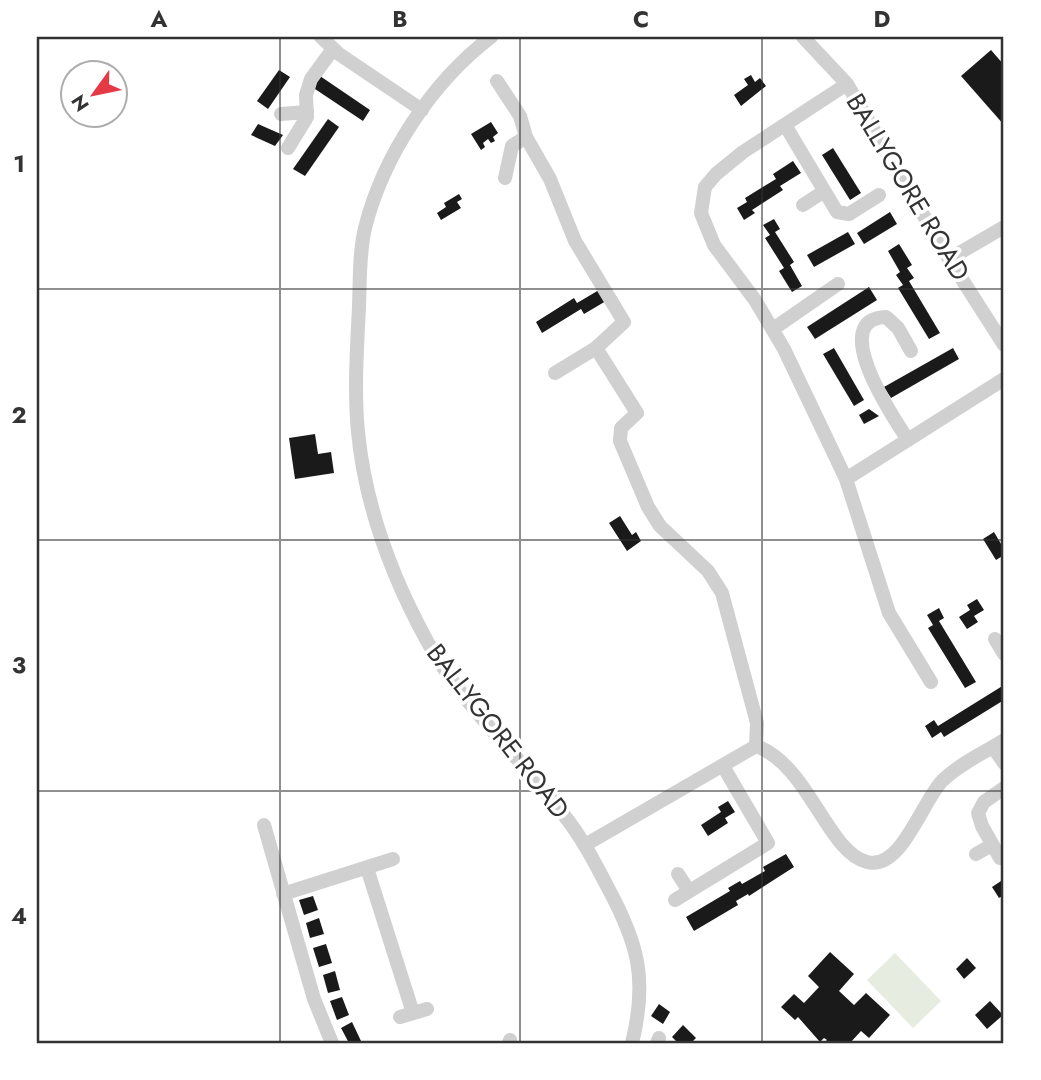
<svg xmlns="http://www.w3.org/2000/svg" width="1041" height="1080" font-family="Jost,sans-serif">
<style>
.green{fill:#e6ecdf}
.building{fill:#1a1a1a}
.lines{fill:none;stroke-linecap:round;stroke-linejoin:round}
.minor{stroke:#d0d0d0;stroke-width:14}
.grid{fill:none;stroke:#333;stroke-width:2;stroke-opacity:0.55}
.labels{text-anchor:middle;dominant-baseline:central;stroke-width:7;stroke-linejoin:round;paint-order:stroke}
.street-label{font-size:26px;fill:#333;stroke:#fff}
.neatline{fill:none;stroke:#333;stroke-width:2.5}
.grid-label{font-size:23px;text-anchor:middle;font-weight:bold;fill:#333}
</style>
<rect width="100%" height="100%" fill="#fff"/>
<path class="green" d="M895 953 941 1001 913 1028 867 980Z"/>
<g class="building">
<path d="M991 50 1004 65V125L961 76Z"/>
<path d="M279 70 290 77 268 109 257 101Z"/>
<path d="M751 75 755 82 760 78 766 86 741 106 734 95 748 85 744 79Z"/>
<path d="M320 76 370 110 363 121 312 87Z"/>
<path d="M328 119 339 127 305 176 293 169Z"/>
<path d="M491 122 498 133 493 137 495 141 491 143 488 139 483 143 485 147 481 150 471 134Z"/>
<path d="M258 124 283 135 275 146 251 135Z"/>
<path d="M833 148 861 193 850 200 822 155Z"/>
<path d="M793 161 801 173 780 186 783 190 752 210 755 213 744 220 737 208 747 202 745 198 776 179 773 174Z"/>
<path d="M459 194 462 199 457 202 461 208 441 220 437 213 446 207 444 203Z"/>
<path d="M890 212 897 224 864 244 857 233Z"/>
<path d="M774 219 780 229 775 232 794 262 790 265 802 286 792 292 779 271 784 268 765 238 770 235 763 225Z"/>
<path d="M848 232 855 244 814 267 807 255Z"/>
<path d="M899 244 912 265 907 268 914 278 909 281 940 333 929 339 898 288 903 285 896 275 900 272 888 251Z"/>
<path d="M869 287 877 300 815 339 807 327Z"/>
<path d="M599 290 606 301 584 314 581 309 542 333 536 322 574 298 577 303Z"/>
<path d="M834 348 864 400 854 406 823 354Z"/>
<path d="M953 348 959 359 891 398 884 387Z"/>
<path d="M869 409 879 416 864 424 859 415Z"/>
<path d="M315 434 318 454 331 452 334 473 295 479 289 438Z"/>
<path d="M620 516 632 535 636 532 641 541 627 551 609 523Z"/>
<path d="M994 532 1004 549V555L996 560 983 539Z"/>
<path d="M977 599 984 610 974 616 978 622 967 629 959 617 970 610 967 605Z"/>
<path d="M939 608 944 618 939 621 976 682 965 688 928 628 933 625 927 615Z"/>
<path d="M1004 685V700L944 737 941 732 932 738 925 726 934 720 938 726Z"/>
<path d="M728 801 735 812 725 818 728 823 708 836 701 825 721 812 718 807Z"/>
<path d="M786 854 794 867 749 896 748 894 736 901 738 905 694 931 686 917 730 891 728 888 740 881 742 884 765 871 763 867Z"/>
<path d="M1004 879V895L999 898 992 887Z"/>
<path d="M313 896 318 910 304 915 299 900Z"/>
<path d="M319 918 324 934 310 938 306 923Z"/>
<path d="M326 944 332 963 319 967 313 948Z"/>
<path d="M830 952 854 974 839 991 854 1005 866 993 890 1015 869 1038 861 1031 850 1043H824L827 1040 824 1038 820 1042 798 1017 795 1020 781 1007 794 994 804 1003 819 987 822 990 808 976Z"/>
<path d="M967 958 976 968 964 979 956 969Z"/>
<path d="M335 971 340 990 328 993 323 975Z"/>
<path d="M342 997 349 1015 337 1020 330 1001Z"/>
<path d="M990 1001 1003 1015 987 1029 975 1015Z"/>
<path d="M659 1004 670 1012 663 1024 651 1016Z"/>
<path d="M352 1022 361 1041 356 1043H349L341 1028Z"/>
<path d="M683 1025 696 1038 691 1043H678L672 1037Z"/>
</g>
<g class="lines">
<g class="minor">
<path d="M321 37 339 54 422 110"/>
<path d="M491 37C432 82 383 156 365 228 359 253 360 281 359 307 357 348 354 391 358 432 365 504 392 577 427 641 462 705 519 756 563 814 581 836 594 861 607 886 638 943 648 979 632 1043"/>
<path d="M803 37 847 84 949 259 1004 345"/>
<path d="M497 81 520 116 526 137 550 179 575 241 624 322 596 348 637 413 621 428 620 441 648 507 660 526 708 571 722 593 757 723 756 746"/>
<path d="M847 84 743 152 716 174 705 187 701 213 714 245 755 300 784 349 846 479 889 613 931 682"/>
<path d="M281 114 307 112"/>
<path d="M785 125 837 212 849 214 879 195"/>
<path d="M288 148 307 117 306 95 311 79 333 49"/>
<path d="M505 178 512 146 526 137"/>
<path d="M803 205 823 192"/>
<path d="M949 259 1004 227"/>
<path d="M773 329 838 284"/>
<path d="M555 373 596 348"/>
<path d="M908 440C895 420 826 319 886 317L898 328 911 351"/>
<path d="M846 479 1004 379"/>
<path d="M995 639 1004 654"/>
<path d="M993 747 1004 763"/>
<path d="M264 825 314 999 332 1043"/>
<path d="M585 845 756 746C809 765 827 852 867 862 901 871 922 802 942 781 959 764 984 753 1004 740"/>
<path d="M976 854 992 845"/>
<path d="M1000 858 982 826 978 813 984 802 1004 788"/>
<path d="M367 868 413 1013"/>
<path d="M678 874 689 891"/>
<path d="M283 894 393 859"/>
<path d="M675 900 768 843 723 766"/>
<path d="M400 1017 427 1009"/>
<path d="M509 1043 510 1040"/>
<path d="M657 1043 659 1038"/>
</g>
</g>
<path class="grid" d="M280 37V1043M520 37V1043M762 37V1043M37 289H1004M37 540H1004M37 791H1004"/>
<g class="labels">
<g class="street-label">
<text transform="translate(908 187) rotate(59)">BALLYGORE ROAD</text>
<text transform="translate(498 731) rotate(52)">BALLYGORE ROAD</text>
</g>
</g>
<rect width="1041" height="1080" fill="none" stroke="#ffffff" stroke-width="77"/>
<g transform="translate(94 94) rotate(237)"><circle r="33" fill="#ffffff" stroke="#adadad" stroke-width="2"/>
<path d="M0-5L12 26L0 18L-12 26Z" fill="#e63946"/>
<text y="-10" font-size="19" font-weight="bold" text-anchor="middle" fill="#333333">N</text>
</g>
<rect x="38" y="38" width="964" height="1004" class="neatline"/>
<g class="grid-label">
<text x="159" y="27">A</text>
<text x="400" y="27">B</text>
<text x="641" y="27">C</text>
<text x="882" y="27">D</text>
<text x="19" y="172">1</text>
<text x="19" y="423">2</text>
<text x="19" y="673">3</text>
<text x="19" y="924">4</text>
</g>
</svg>
